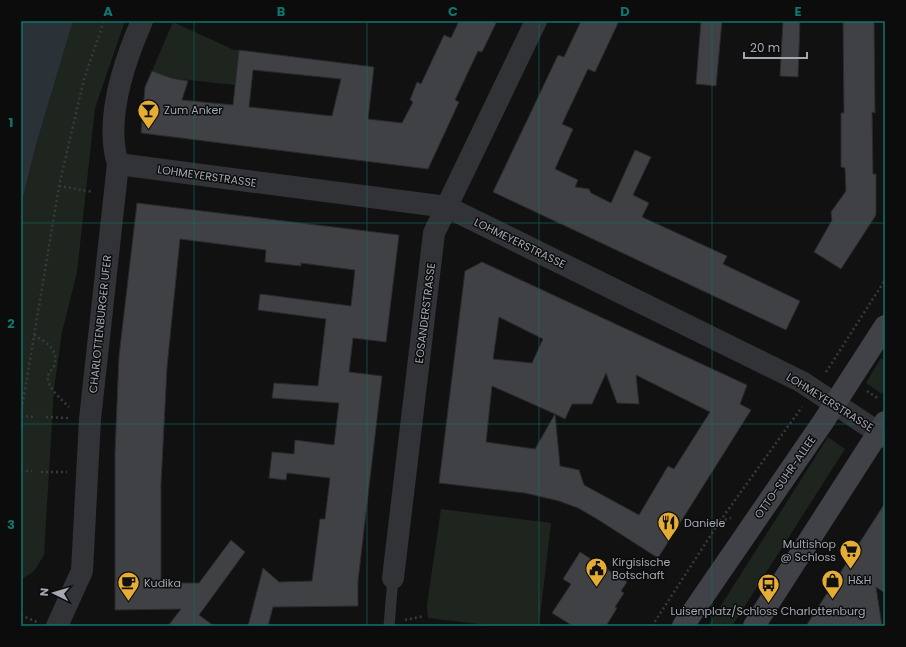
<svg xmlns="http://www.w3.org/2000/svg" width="906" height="647" font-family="Poppins,sans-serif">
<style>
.green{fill:#1e251e}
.water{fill:#2a3137}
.building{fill:#404145;stroke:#2b2b2e;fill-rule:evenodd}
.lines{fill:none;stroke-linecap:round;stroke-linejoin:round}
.path{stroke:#383a3e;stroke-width:2.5;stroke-dasharray:2 3;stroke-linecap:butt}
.service{stroke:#323337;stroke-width:11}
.minor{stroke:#323337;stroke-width:22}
.secondary{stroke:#404247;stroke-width:22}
.grid{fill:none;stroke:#0f766e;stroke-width:1;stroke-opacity:0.55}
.labels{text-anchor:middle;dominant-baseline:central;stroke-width:3;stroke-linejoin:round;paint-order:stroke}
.poi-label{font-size:11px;fill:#a3a8b2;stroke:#0c0c0d;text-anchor:start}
.street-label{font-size:11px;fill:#a3a8b2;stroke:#0c0c0d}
.neatline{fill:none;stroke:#0f766e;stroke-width:1.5}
.grid-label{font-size:13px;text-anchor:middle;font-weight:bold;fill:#0f766e}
</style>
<rect width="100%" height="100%" fill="#111112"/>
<g class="green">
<path d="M73 21H125L95 108 77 272 62 332 54 389 44 555 34 571 21 580V205L36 145Z"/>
<path d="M173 22 234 50H239L235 85 171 78 152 71Z"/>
<path d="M881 358 885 361V390L882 394 866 383Z"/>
<path d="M828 437 845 449 732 626H708Z"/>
<path d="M441 509 551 523 539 626H495L428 618 427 605Z"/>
</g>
<path class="water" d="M21 21H73L36 145 21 205Z"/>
<g class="building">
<path d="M459 21H497L482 52 478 51 455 100 459 102 428 169 141 133 145 87 152 71 171 78 188 81 182 100 233 105 239 50 374 67 368 119 402 123 413 102 410 100 417 82 421 84 444 35 451 38ZM253 70 341 79 332 116 249 107Z"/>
<path d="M581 21H619L595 72 588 69 562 124 573 129 555 169 578 180 575 187 589 189 591 193 611 203 635 150 651 157 633 195 649 203 642 217 727 256 723 264 800 301 786 330 493 192 558 55 564 57Z"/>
<path d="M701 21H722L716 86 696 84Z"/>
<path d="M783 21H800L798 77 780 76Z"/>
<path d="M843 21H874L875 113 872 112 873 174H876V215L841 269 814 252 832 220 831 212 846 191 845 168 841 167V113H844Z"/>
<path d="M137 203 399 235 386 342 353 338 349 372 382 376 358 581V606L273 607 268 626H248L263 568 279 582 312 581 320 519H325L330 478 287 473 286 480 269 478 272 452 294 454 295 440 334 445 339 403 272 398 274 383 318 386 326 319 258 310 260 294 351 306 355 270 301 263V266L265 262 266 250 180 239 167 367 161 484V583H199L231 540 245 552 199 615 214 626H168L181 609 115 610V453L119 356Z"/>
<path d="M482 262 747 385 740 404 751 410 658 558 597 519 578 508 559 501 525 493 439 483 465 271ZM499 317 543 339 532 363 493 359ZM606 373 617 403 639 404 636 375 710 412 674 469 668 466 639 515 584 485 579 470 560 466 555 414 565 419 572 404H592ZM492 386 555 414 535 449 486 442Z"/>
<path d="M885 503V593L876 587 882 626H806Z"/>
<path d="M580 552 627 582 621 591 624 593 615 607 617 608 606 626H573L552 613 571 584 563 579Z"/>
</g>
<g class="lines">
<g class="path">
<path d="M59 186 93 192"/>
<path d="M34 335C45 342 60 349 54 366 52 371 47 373 48 380 50 390 62 400 69 407"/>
<path d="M826 372 885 280"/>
<path d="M867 391 879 399"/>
<path d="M21 414 59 186 84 79 104 21"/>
<path d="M21 416 35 417"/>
<path d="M46 417 68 418"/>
<path d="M21 471H32"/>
<path d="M41 472H67"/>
<path d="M720 521 731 518"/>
<path d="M21 615 37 622"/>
<path d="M405 620 424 616"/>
<path d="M652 626 720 521 802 407"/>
</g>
<path class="service" d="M389 626 393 578"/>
<g class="minor">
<path d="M118 164 447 207 802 382 885 437"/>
<path d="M393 578 434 233 536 21"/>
<path d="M57 626 82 571 90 419 118 164C104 119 124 62 142 21"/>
</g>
<g class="secondary">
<path d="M683 626 823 422 885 326"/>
<path d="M754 626 885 422"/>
</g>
</g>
<path class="grid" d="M194 21V626M367 21V626M539 21V626M712 21V626M21 223H885M21 424H885"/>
<defs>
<symbol id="bar-pin" viewBox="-11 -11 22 30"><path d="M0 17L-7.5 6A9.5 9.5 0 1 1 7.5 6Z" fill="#e6ad35" stroke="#0c0c0d"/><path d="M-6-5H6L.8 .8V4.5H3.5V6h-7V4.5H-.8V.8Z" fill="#111"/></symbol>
<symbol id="restaurant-pin" viewBox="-11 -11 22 30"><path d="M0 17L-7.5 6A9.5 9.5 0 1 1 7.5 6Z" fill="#e6ad35" stroke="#0c0c0d"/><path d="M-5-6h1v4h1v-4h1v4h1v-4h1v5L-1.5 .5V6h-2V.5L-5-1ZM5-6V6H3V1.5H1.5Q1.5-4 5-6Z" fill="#111"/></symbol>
<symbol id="supermarket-pin" viewBox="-11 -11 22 30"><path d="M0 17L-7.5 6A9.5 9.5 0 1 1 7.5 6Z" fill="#e6ad35" stroke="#0c0c0d"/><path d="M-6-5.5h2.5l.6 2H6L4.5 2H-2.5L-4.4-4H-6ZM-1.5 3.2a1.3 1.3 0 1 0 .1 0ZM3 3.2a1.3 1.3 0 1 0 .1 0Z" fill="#111"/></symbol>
<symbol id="civic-pin" viewBox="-11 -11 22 30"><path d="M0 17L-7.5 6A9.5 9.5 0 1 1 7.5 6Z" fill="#e6ad35" stroke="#0c0c0d"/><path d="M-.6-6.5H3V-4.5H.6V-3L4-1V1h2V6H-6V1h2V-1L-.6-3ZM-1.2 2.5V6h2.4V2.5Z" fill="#111"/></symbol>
<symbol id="shop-pin" viewBox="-11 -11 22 30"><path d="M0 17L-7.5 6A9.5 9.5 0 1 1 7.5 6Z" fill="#e6ad35" stroke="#0c0c0d"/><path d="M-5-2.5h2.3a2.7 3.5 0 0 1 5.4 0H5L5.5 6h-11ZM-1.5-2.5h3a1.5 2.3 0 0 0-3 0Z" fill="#111"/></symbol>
<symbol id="cafe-pin" viewBox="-11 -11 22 30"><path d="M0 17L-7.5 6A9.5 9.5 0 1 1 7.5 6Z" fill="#e6ad35" stroke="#0c0c0d"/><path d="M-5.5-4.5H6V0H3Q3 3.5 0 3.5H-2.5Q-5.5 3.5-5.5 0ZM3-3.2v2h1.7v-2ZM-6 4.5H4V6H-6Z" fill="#111"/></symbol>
<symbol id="bus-pin" viewBox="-11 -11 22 30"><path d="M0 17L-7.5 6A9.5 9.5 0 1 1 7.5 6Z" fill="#e6ad35" stroke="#0c0c0d"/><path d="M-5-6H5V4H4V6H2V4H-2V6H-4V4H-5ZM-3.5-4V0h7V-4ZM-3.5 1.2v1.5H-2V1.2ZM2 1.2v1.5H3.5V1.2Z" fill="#111"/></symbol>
</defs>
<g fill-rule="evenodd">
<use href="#bar-pin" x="136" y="98" width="25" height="34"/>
<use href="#restaurant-pin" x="656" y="510" width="25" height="34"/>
<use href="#supermarket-pin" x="838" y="538" width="25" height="34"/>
<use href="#civic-pin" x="584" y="556" width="25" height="34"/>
<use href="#shop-pin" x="820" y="568" width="25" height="34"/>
<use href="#cafe-pin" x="116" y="570" width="25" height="34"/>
<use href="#bus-pin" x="756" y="572" width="25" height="34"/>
</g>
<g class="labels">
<g class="poi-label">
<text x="164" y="110">Zum Anker</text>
<text x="684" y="523">Daniele</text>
<text x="836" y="544" text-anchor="end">Multishop<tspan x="836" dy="13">@ Schloss</tspan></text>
<text x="612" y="562">Kirgisische<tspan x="612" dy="13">Botschaft</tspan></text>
<text x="848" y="580">H&amp;H</text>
<text x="144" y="583">Kudika</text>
<text x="768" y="611" text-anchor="middle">Luisenplatz/Schloss Charlottenburg</text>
</g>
<g class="street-label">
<text transform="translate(207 176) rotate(8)">LOHMEYERSTRASSE</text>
<text transform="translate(520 243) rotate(26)">LOHMEYERSTRASSE</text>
<text transform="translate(425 313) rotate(-83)">EOSANDERSTRASSE</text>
<text transform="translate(100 324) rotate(-84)">CHARLOTTENBURGER UFER</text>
<text transform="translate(830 402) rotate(32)">LOHMEYERSTRASSE</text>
<text transform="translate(785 477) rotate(-55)">OTTO-SUHR-ALLEE</text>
</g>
</g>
<rect width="906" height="647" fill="none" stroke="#0c0c0d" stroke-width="44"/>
<g transform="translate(54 593) rotate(275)" stroke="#0c0c0d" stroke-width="3" paint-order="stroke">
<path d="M0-3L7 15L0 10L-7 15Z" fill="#a3a8b2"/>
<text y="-6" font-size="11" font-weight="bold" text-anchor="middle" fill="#a3a8b2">N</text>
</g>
<path d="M744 52v6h63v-6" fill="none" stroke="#a3a8b2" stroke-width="2"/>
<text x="750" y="52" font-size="12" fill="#a3a8b2" stroke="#0c0c0d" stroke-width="3" paint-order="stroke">20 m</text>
<rect x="22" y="22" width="862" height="603" class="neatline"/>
<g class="grid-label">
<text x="108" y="16">A</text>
<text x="281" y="16">B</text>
<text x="453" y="16">C</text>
<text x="625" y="16">D</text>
<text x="798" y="16">E</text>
<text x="11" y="127">1</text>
<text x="11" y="328">2</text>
<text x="11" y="529">3</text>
</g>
</svg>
